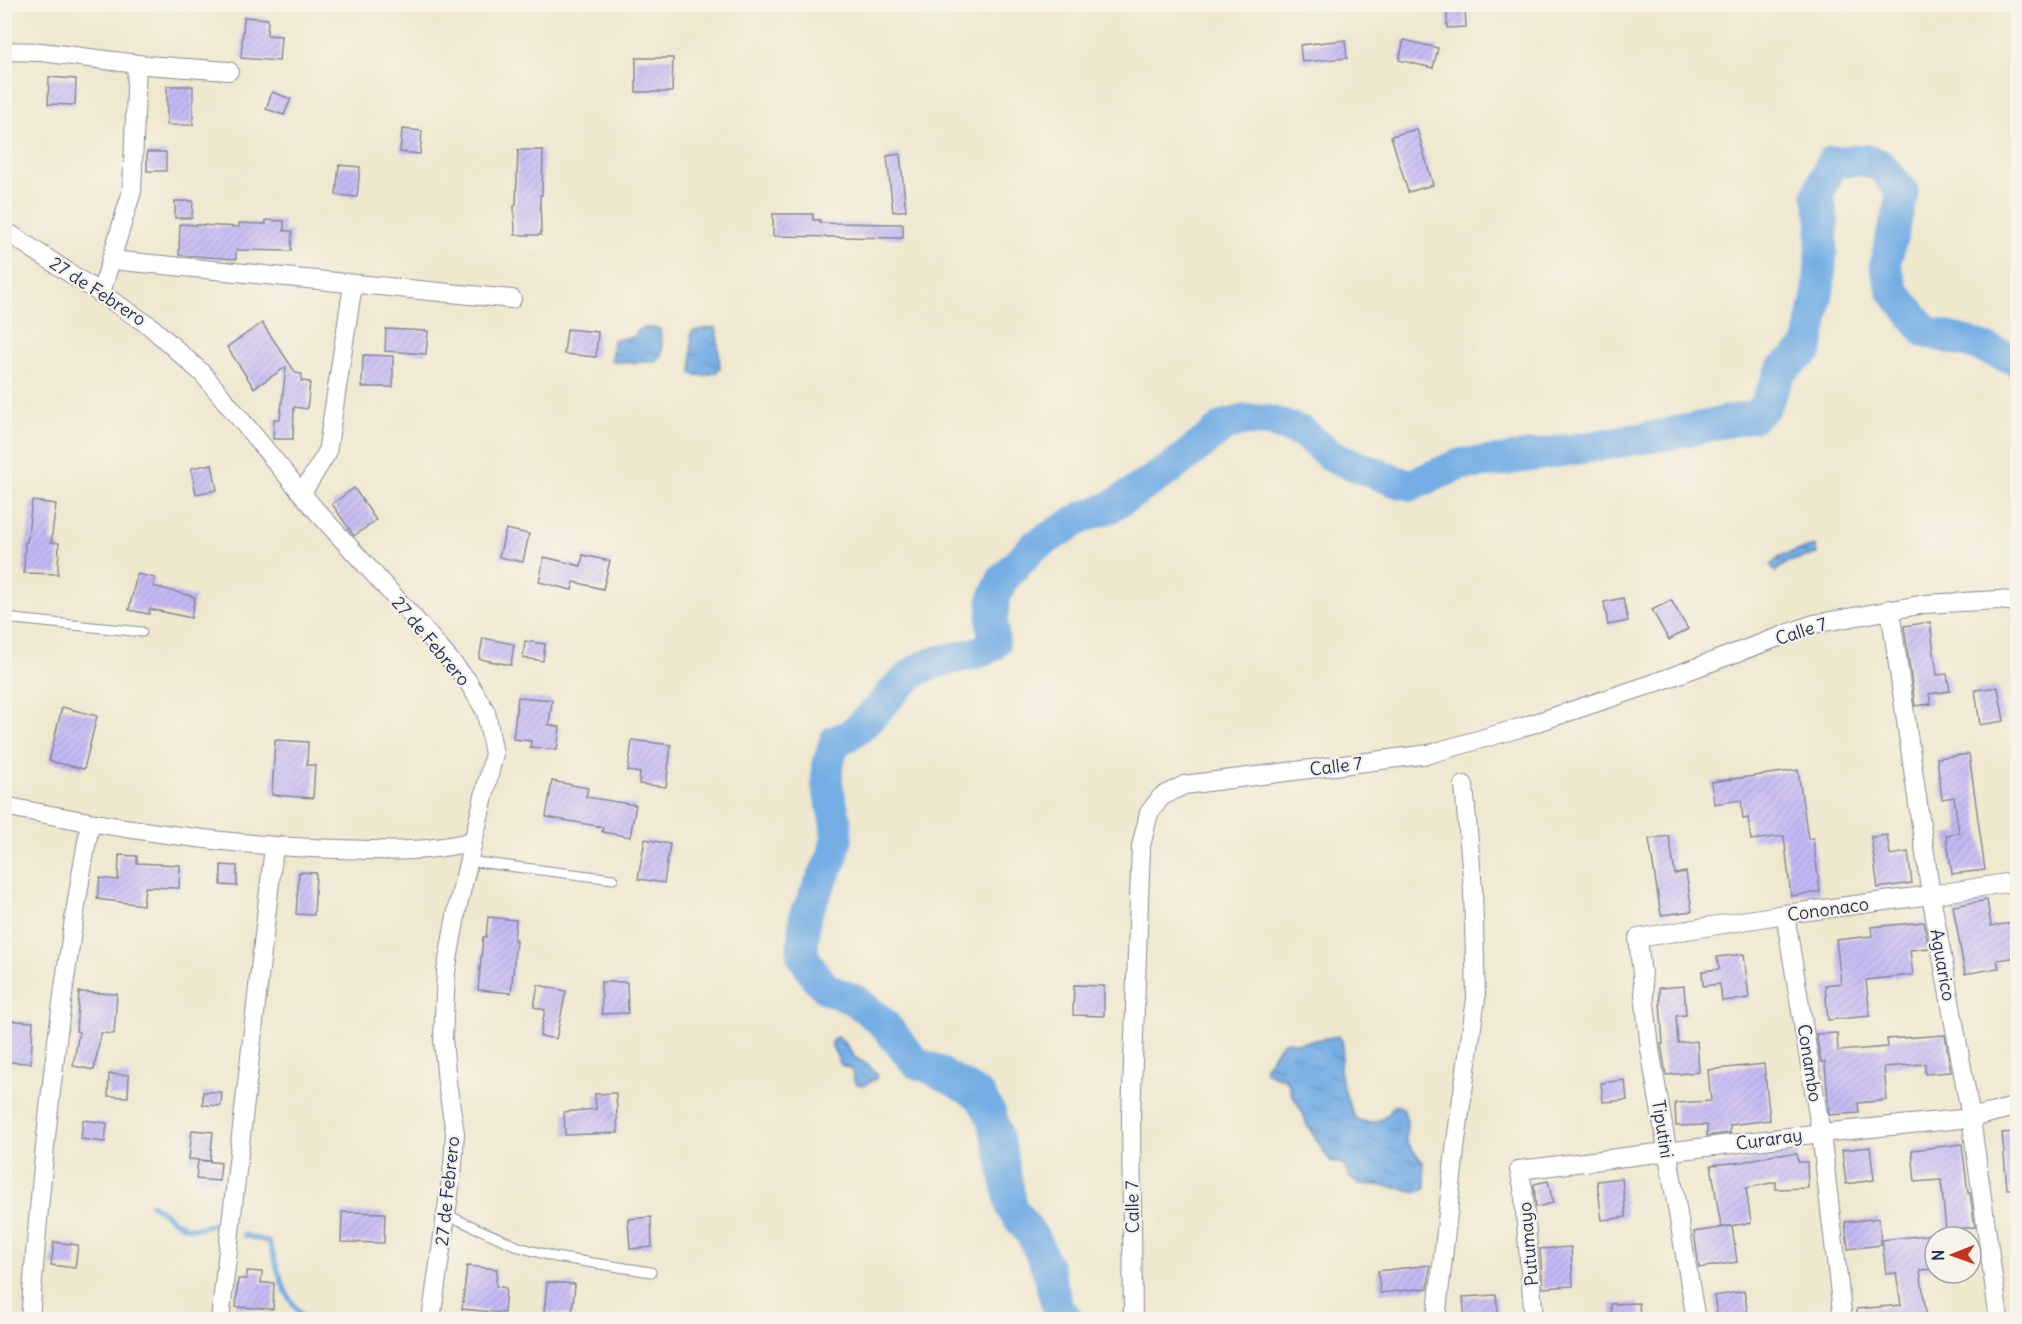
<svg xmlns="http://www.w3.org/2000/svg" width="2022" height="1324" font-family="Delius,sans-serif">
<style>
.water{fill:url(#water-ripples);stroke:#486ea1;stroke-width:1.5}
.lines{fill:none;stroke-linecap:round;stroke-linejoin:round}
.stream{stroke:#74aee4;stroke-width:5}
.river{stroke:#74aee4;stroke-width:32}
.building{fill:url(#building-hatch)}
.service-casing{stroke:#858b96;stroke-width:11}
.minor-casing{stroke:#858b96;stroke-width:20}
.service{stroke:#fff;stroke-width:9}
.minor{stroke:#fff;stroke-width:18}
.labels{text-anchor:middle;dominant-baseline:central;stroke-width:4.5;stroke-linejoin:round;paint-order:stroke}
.street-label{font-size:18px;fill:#1b2f5e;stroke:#f7f3e8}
</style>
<defs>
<pattern id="water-ripples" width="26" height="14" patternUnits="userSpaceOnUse" patternTransform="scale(1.5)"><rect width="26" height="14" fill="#74aee4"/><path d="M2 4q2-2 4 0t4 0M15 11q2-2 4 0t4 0" fill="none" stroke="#5e8ebc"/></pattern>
<pattern id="building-hatch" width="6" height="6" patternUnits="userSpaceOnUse" patternTransform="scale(1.5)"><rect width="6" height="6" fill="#c5b9f5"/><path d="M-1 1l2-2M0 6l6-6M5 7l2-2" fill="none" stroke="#a99fd4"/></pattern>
</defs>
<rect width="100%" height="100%" fill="#f7f3e8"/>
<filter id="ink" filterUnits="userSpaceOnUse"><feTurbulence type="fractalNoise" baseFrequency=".0167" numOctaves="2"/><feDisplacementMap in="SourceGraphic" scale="12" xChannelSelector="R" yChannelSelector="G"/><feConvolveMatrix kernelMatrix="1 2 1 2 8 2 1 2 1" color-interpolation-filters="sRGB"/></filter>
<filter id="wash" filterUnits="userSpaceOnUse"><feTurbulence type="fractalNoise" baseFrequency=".008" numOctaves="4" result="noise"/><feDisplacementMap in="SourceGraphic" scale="24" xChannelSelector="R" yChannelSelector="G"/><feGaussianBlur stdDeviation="1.35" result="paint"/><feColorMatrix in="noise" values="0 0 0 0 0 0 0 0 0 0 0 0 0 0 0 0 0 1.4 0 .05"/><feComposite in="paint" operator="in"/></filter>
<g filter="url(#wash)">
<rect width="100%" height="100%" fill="#efe7ce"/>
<g class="water">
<path d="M715 327 717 331 720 369C714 375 701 377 692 374L691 334 693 331Z"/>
<path d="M645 328H658L660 329C661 340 666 355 656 362H613L611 358 613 340 634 337 638 330Z"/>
<path d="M1815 546 1817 554 1788 562 1775 572 1771 565 1782 555Z"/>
<path d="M1339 1036C1347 1045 1340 1057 1340 1068 1341 1085 1349 1103 1355 1118 1368 1126 1387 1122 1392 1107L1396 1105 1403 1108 1407 1120 1406 1142 1423 1162 1426 1189 1417 1192 1388 1186 1360 1184 1350 1178 1343 1164 1330 1161 1307 1125 1303 1113 1292 1095 1289 1084 1285 1079 1267 1073 1264 1068 1282 1043 1288 1041 1298 1043Z"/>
<path d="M837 1037 845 1043 854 1057 868 1065 877 1074 876 1079 863 1086 855 1083 851 1069 841 1065 832 1046V1040Z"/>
</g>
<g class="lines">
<g class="stream">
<path d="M151 1204C166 1212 180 1231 197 1228 204 1227 209 1224 216 1224"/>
<path d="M244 1235 269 1242C279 1271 282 1296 306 1320"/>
</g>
<path class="river" d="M1068 1320 1058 1310 1047 1267 1033 1237 1012 1209 1000 1146 990 1113 979 1095 933 1069 916 1063 882 1022 856 1001 827 989 815 976 802 954 805 915 832 858 837 838 835 819 827 785V768L835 741C868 732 890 686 920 669 942 656 972 660 994 644L992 621 994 598 1002 580 1033 547 1083 517 1111 507 1170 469 1224 426 1246 420 1269 421 1302 432 1331 456 1398 482 1412 485 1461 464 1499 461 1664 435 1754 416 1765 406 1782 369 1807 350 1819 285 1823 223 1818 194 1832 162 1865 160 1880 165 1903 192 1885 264 1893 291 1926 332 1967 342 2012 358 2018 362"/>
</g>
<g id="blocks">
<g class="building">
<path d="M1447 7H1465L1466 27 1447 28Z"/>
<path d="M244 17 268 19 267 35 281 36 279 61 241 58Z"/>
<path d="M1345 40 1347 58 1302 62 1300 45Z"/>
<path d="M1404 40 1438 48 1433 68 1399 60Z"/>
<path d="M636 58H673L672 92H636Z"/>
<path d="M49 77 76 79 75 105 48 104Z"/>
<rect x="167" y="86" width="26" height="39"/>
<path d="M272 92 291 99 284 115 266 109Z"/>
<path d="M402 129 422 131 420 154 400 152Z"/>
<path d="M1417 129 1433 185 1408 192 1391 136Z"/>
<path d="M518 150H543L542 195H540L541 235H515L514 206 516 205Z"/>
<rect x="147" y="152" width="19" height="19"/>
<path d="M900 154 906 210 893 212 887 156Z"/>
<path d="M339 165 360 167 357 197 336 195Z"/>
<path d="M175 201H193L192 218H175Z"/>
<path d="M773 214H813V220H820V223L903 224V238L773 236Z"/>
<path d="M266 220 284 221V231H292L291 251 236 250V259L179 255 180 224 239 227V223L266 224Z"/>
<path d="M262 323 296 373 302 374 301 381 310 382 307 409 294 407 293 439H273L274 419H280L286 367 254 388 227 347Z"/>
<path d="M386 329 428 331 426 354 385 351Z"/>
<path d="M567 329 598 332 596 357 564 354Z"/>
<path d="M363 355 393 356V387H362Z"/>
<path d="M212 464 217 490 196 494 191 468Z"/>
<path d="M354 488 376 520 354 536 332 504Z"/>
<path d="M32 501 56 504 51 542 59 543 58 574 24 573 25 542H27Z"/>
<path d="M506 529 529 534 523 562 499 557Z"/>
<path d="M583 555 610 561 603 589 574 582 572 590 539 582 544 557 581 566Z"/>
<path d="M137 574 155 578 153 586 195 597 191 618 150 609 149 614 129 610Z"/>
<path d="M1623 598 1628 621 1608 625 1604 602Z"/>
<path d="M1671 600 1688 629 1669 640 1652 610Z"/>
<path d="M1930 622 1937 675 1947 674 1950 691 1929 694 1931 704 1915 706 1904 626Z"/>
<path d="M483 638 514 644 511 665 479 659Z"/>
<path d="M525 641 545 644 543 661 523 658Z"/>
<path d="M1998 687 2004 721 1980 725 1975 690Z"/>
<path d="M518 697 552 700 549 725 560 727 557 750 530 747 531 741 513 739Z"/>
<path d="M62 707 97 716 84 769 49 761Z"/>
<path d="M275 740 308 742 307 765H315L313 798 272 795Z"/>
<path d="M632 740 671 745 666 787 639 784 640 773 628 771Z"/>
<path d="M1969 754 1985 870 1952 874 1946 835 1959 833 1954 797 1942 799 1937 758Z"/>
<path d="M1798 770 1808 839 1813 838 1820 892 1791 896 1784 836 1751 840 1748 818 1743 819 1741 800 1714 804 1711 782Z"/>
<path d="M552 781 588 788 586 797 636 805 630 837 602 832 603 827 546 817Z"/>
<path d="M1887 835 1890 855 1908 852 1912 883 1878 888 1871 837Z"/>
<path d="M1669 836 1675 874 1686 872 1692 911 1661 915 1649 839Z"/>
<path d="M645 839 670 844 664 883 638 879Z"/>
<path d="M119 855 137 856V863L180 865 179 888 145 887 143 905 97 899 100 878 118 880Z"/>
<path d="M221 865 237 866V886L221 885Z"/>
<path d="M299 872 316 873 314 915 296 914Z"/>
<path d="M1987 900 1991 926 2018 922V957L1997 960 1999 968 1965 974 1953 906Z"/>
<path d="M488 917 516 920 514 940H516L511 993 478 990 483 937H486Z"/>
<path d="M1924 922 1929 948 1910 950 1913 975 1866 980 1870 1016 1828 1020 1825 985 1841 983 1836 940 1872 936 1871 927Z"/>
<path d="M1744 954 1749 998 1722 1001 1720 984 1703 986 1702 971 1719 969 1717 957Z"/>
<path d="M601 982H627L628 1013 602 1014Z"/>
<path d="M538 985 566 991 556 1039 540 1036 545 1010 534 1007Z"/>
<path d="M1074 985 1104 986V1016L1073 1015Z"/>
<path d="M1684 986 1686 1015 1676 1016 1678 1043 1697 1041 1699 1072 1666 1075 1661 1044H1663L1659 988Z"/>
<path d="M79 992 117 994 114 1034 101 1033 94 1070 73 1066 79 1032 76 1031Z"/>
<path d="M4 1020 33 1022 31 1063 4 1062Z"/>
<path d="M1837 1033 1838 1051 1888 1047 1887 1039 1945 1035 1951 1072 1925 1074V1064L1884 1067 1887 1100 1858 1103 1859 1113 1829 1115 1825 1062H1821L1816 1034Z"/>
<path d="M1764 1064 1770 1120 1730 1125V1133L1707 1136V1125L1676 1126 1675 1103 1711 1101 1708 1070Z"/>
<path d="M109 1074 129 1075 128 1097 108 1096Z"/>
<path d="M1625 1080 1627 1100 1603 1102 1601 1083Z"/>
<path d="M203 1092H222L221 1106 203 1105Z"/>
<path d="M616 1093 618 1133 565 1135 564 1112 596 1109 595 1094Z"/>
<path d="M83 1120 107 1123 105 1142 81 1139Z"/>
<path d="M192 1130 213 1132 210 1161 189 1159Z"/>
<path d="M2018 1132V1189H2007L2002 1133Z"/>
<path d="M1962 1144 1968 1193H1970L1975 1227 1946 1230 1941 1180 1915 1182 1912 1150Z"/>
<path d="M1870 1147 1874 1180 1846 1184 1842 1150Z"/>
<path d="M1775 1154H1797L1798 1162H1807L1808 1188 1776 1189V1182L1746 1188 1751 1223 1721 1227 1711 1165 1742 1162Z"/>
<path d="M198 1160 221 1163 219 1181 196 1179Z"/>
<path d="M1622 1178 1626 1217 1602 1220 1597 1181Z"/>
<path d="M1548 1181 1553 1203 1536 1207 1534 1184Z"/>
<path d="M342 1212 385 1213 384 1243 341 1242Z"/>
<path d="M651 1217 652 1247 630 1249 628 1219Z"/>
<path d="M1879 1218 1881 1245 1848 1249 1845 1222Z"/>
<path d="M1732 1226 1737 1262 1699 1268 1694 1232Z"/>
<path d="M1935 1234V1269L1920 1270 1927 1320H1857V1309L1901 1305 1896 1273 1886 1274 1882 1240Z"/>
<path d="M54 1242 78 1245 75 1268 51 1265Z"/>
<path d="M1571 1247 1573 1286 1543 1288 1540 1249Z"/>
<path d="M1430 1265 1428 1288 1380 1293 1378 1271Z"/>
<path d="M467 1266 497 1269 496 1286 506 1288 504 1313 462 1309Z"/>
<path d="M247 1271 262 1272 261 1283H274L273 1309 236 1307 238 1279H247Z"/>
<path d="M547 1282 575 1284 572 1315 544 1312Z"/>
<path d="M1744 1291 1749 1320H1718L1714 1296Z"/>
<path d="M1496 1295 1499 1319 1465 1320 1463 1297Z"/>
<path d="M1639 1303 1640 1320H1612L1611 1304Z"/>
</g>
</g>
</g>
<g filter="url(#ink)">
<use href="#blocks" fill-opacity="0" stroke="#858b96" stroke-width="1.5"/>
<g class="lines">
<defs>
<g id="service">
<path d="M4 618 142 632"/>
<path d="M468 861 613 879"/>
<path d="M445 1214 519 1247 555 1257 651 1272"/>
</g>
<g id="minor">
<path d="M4 51 41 52 146 65 229 71"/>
<path d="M4 230 150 326 203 374 313 507 413 617 467 680 486 712 494 754 458 905 446 971 443 1039 447 1083 455 1133 453 1166 431 1320"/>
<path d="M111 260 512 299"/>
<path d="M101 293 132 191 137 64"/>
<path d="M302 493 327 453 353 284"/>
<path d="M1890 609 1931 895 1971 1118 1999 1320"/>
<path d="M4 806C114 828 226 846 338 849 384 851 428 853 473 841"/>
<path d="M1785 914 1821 1133 1843 1320"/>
<path d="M30 1320C42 1153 60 988 90 824"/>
<path d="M220 1320 274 847"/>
<path d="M1133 1320 1131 1116 1141 846 1149 813 1161 797 1184 785 1429 754 1523 727 1649 685 1814 624 1925 604 1999 600 2018 602"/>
<path d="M1436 1320 1456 1141 1476 998 1473 889 1464 785"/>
<path d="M1534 1320 1523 1187 1519 1170 1821 1133 1971 1118 2018 1106"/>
<path d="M1696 1320 1650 1049 1638 938 1785 914 1931 895 2018 881"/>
</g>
</defs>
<use href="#service" class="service-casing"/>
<use href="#minor" class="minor-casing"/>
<use href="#service" class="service"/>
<use href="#minor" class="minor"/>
</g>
</g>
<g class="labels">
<g class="street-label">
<text transform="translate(98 291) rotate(33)">27 de Febrero</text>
<text transform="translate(1801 631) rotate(-18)">Calle 7</text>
<text transform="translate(431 641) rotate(50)">27 de Febrero</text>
<text transform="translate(1336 766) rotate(-7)">Calle 7</text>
<text transform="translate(1828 909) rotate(-8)">Cononaco</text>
<text transform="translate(1943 965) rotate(80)">Aguarico</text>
<text transform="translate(1810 1063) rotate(81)">Conambo</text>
<text transform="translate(1663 1129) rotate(81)">Tiputini</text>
<text transform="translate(1769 1139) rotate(-8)">Curaray</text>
<text transform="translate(447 1191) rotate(-84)">27 de Febrero</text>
<text transform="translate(1132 1207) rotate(-91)">Calle 7</text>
<text transform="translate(1528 1244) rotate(-95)">Putumayo</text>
</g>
</g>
<rect width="2022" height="1324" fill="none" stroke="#f7f3e8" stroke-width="24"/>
<g transform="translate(1953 1255) rotate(269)"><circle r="28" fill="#f7f3e8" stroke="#9fa5b1" stroke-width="1.5"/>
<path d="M0-4.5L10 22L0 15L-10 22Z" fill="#c8321e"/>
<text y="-9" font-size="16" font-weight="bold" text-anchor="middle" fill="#1b2f5e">N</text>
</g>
</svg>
